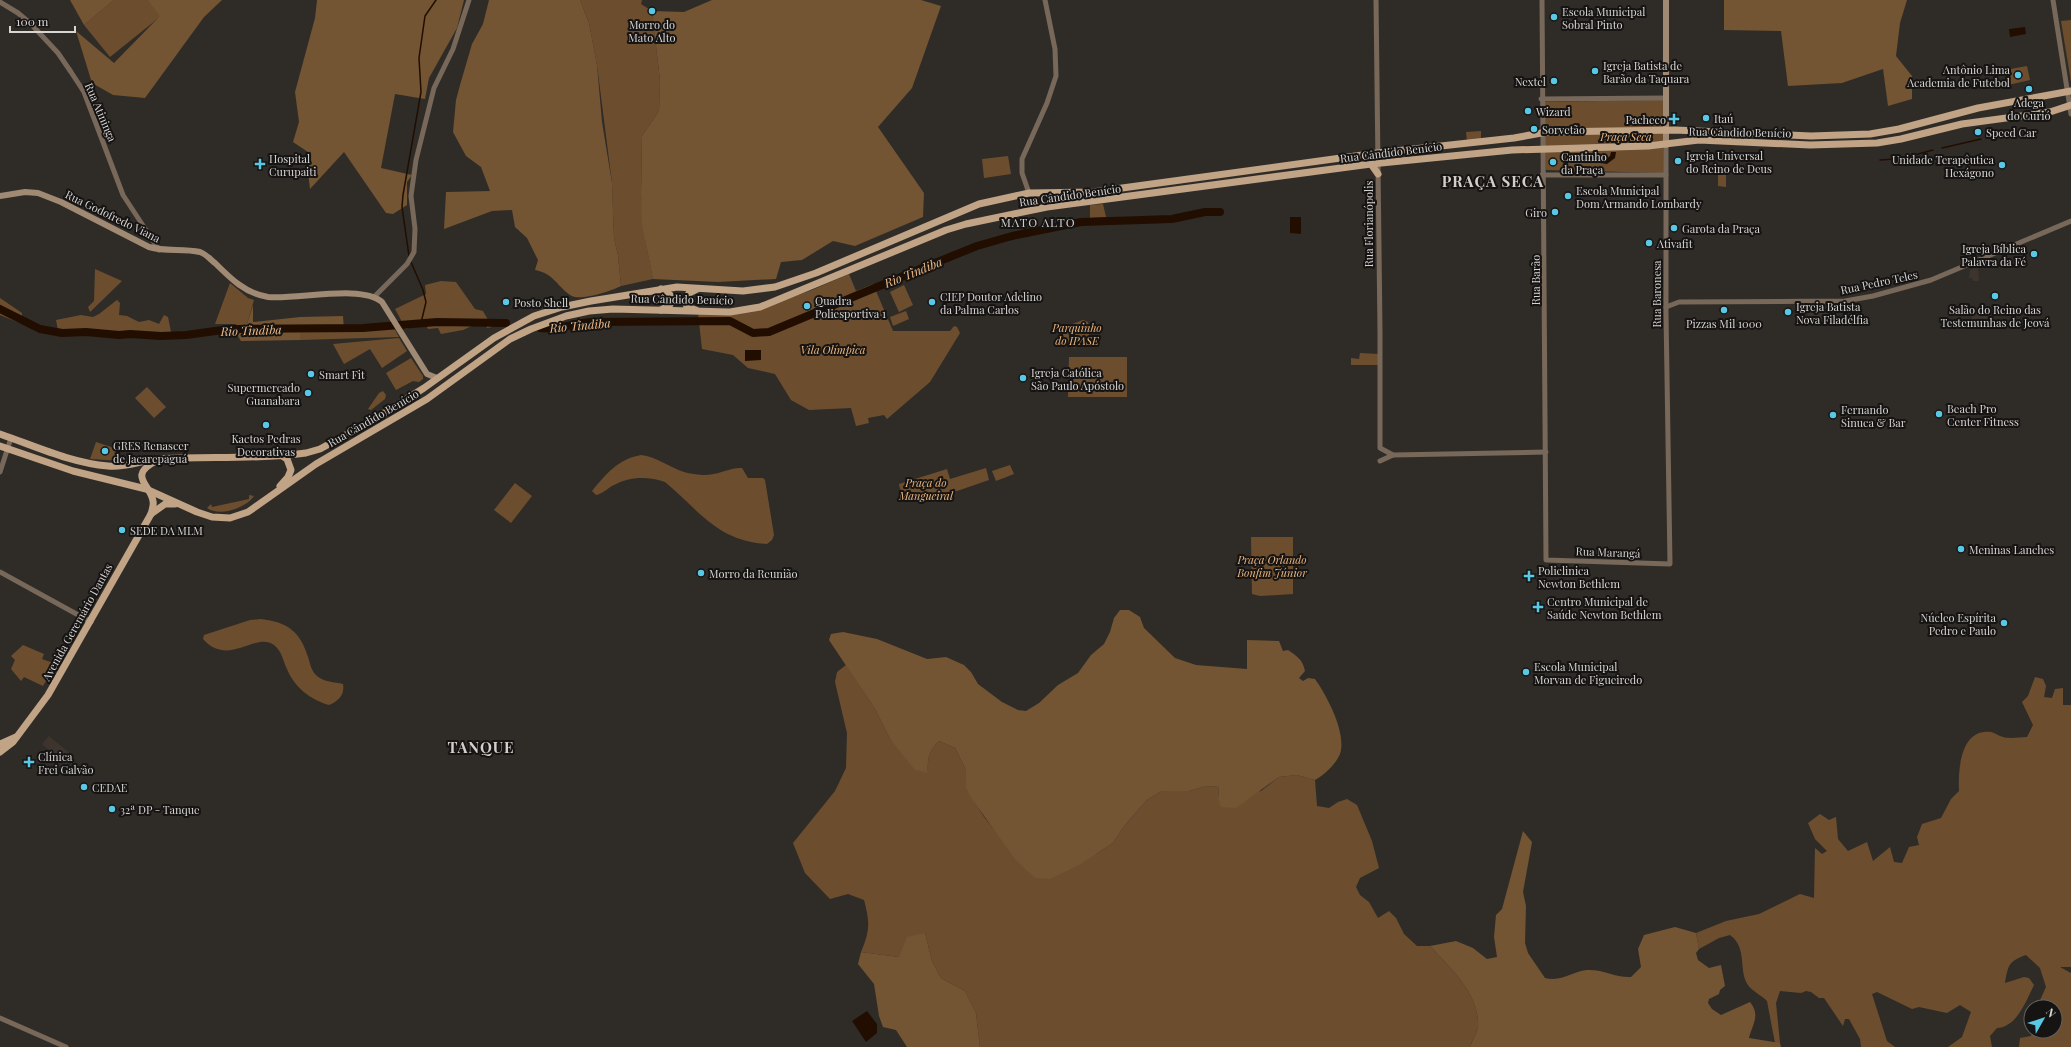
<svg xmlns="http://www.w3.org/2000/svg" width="2071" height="1047" font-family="'Playfair Display',serif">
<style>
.built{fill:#3d352d}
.green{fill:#6c4e2f}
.forest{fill:#735433}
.water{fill:#220e00}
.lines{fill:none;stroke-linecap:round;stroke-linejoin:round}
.stream{stroke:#220e00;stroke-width:1.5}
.river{stroke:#220e00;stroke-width:8}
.tertiary{stroke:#77685a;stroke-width:5}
.secondary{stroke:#a18a73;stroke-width:6}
.primary{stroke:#c1a386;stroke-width:7}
.poi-dot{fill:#58c8e4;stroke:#161413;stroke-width:1.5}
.labels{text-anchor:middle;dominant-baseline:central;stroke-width:4;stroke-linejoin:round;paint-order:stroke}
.poi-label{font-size:11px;fill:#d7d5d3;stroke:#161413;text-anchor:start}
.street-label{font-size:11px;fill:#d7d5d3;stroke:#161413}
.park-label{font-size:11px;font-style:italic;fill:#eab57f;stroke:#161413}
.neighbourhood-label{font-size:12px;letter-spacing:1px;fill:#d3ceca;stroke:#161413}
.water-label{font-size:12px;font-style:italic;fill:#f2bc86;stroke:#161413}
.district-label{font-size:15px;font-weight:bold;letter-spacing:1px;fill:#d3ceca;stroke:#161413}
</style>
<rect width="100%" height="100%" fill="#2f2c28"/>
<g class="built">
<path d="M1978 266 1979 281H1973L1972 278H1969L1970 270Z"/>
<path d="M1808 306H1827L1828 319H1808Z"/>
<path d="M1986 307 1988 319 1972 321 1971 309Z"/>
<path d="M49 736 73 756 66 765 42 744Z"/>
</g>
<g class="green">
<path d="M114 0H147L161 16 110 57 84 25Z"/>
<path d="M580 0H642L641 4 652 11 660 81 659 111 642 136 641 194 645 238 653 279 621 286 618 255 614 238 612 183 597 65 589 23Z"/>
<path d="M2071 20V82L2061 21Z"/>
<path d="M2027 66 2030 80 2008 85 2005 70Z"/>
<path d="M1663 100 1664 173 1546 170 1543 102Z"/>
<path d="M1481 131V139L1467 141 1466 132Z"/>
<path d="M1008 156 1011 174 984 178 982 159Z"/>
<path d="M1718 171 1726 172V187L1718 186Z"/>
<path d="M1103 204 1106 217 1090 218V205Z"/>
<path d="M95 269 122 281 90 312 88 307 94 301Z"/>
<path d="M849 274 856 291 873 284 893 331H950L954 326 957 327 960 333 930 382 887 419 884 415 868 418 869 423 856 426 851 408 809 410 791 400 775 374 748 368 733 355 702 349 698 313 767 306 812 290Z"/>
<path d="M441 281 456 282 475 309 483 311 492 327 487 328 485 324H476L463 330 441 334 438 328 428 329 424 321 406 329 395 309 426 294 425 285Z"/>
<path d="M230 283 248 298 254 300 247 324H215Z"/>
<path d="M904 285 913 305 899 312 890 292Z"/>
<path d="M0 298 22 313V324L0 315Z"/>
<path d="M117 300 120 303 119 315 127 316 139 322 149 320 159 324 164 315 168 317 171 332 103 333 58 330 56 320 81 315 93 317 99 314Z"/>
<path d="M906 311 909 319 893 326 890 317Z"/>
<path d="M1083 320 1088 322 1090 332 1086 342 1074 348 1071 343 1068 344 1059 329Z"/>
<path d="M394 328 399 337 300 340V332Z"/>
<path d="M399 338 407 351 382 368 370 349 344 364 333 344Z"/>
<path d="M1360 353 1379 354V365H1351V358L1359 359Z"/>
<path d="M1069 357H1127V397H1068Z"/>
<path d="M411 358 423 376V379L419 382 413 381 396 390 386 373Z"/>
<path d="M147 387 166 407 154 418 135 398Z"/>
<path d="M383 391 386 395 385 399 371 410 368 409 379 393Z"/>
<path d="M96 442 117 449 119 452 116 459 124 461 90 459Z"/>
<path d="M641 455C657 457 669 467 684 472 690 474 697 474 702 475 716 476 731 467 742 468L748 478H763L765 480 774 535 772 540 767 544C717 541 700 511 665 482 648 476 629 476 612 486 607 489 602 494 596 495L592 491C606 474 618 459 641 455Z"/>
<path d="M1010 465 1014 474 996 481 992 471Z"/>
<path d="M986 468 989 480 925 502 900 489 899 484 947 469 950 479Z"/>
<path d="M515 483 532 496 511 523 494 510Z"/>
<path d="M249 495 254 496C246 508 220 517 207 508L211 504 212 507 249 499Z"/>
<path d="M1251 537H1293V594L1260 596 1252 594Z"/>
<path d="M261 619C287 622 300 631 308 657 310 663 311 671 317 676 324 682 334 682 343 684 345 695 338 701 329 705 311 700 294 687 287 669 283 661 282 651 274 645 255 631 229 668 203 639L204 635 250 620Z"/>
<path d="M23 645 44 654 42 659 56 664 43 686 24 677 21 681 11 669 15 660 11 656Z"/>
<path d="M846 665 875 709 890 739 928 773C927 759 929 751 939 741L955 748 966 770V789L984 817 996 832 1096 854 1113 843 1125 825 1147 800 1162 791H1189L1206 786 1219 787 1218 799 1261 791 1279 777 1297 775 1315 780 1317 806 1329 808 1338 802 1347 799 1357 805 1372 841 1379 868 1360 878 1356 887 1360 895 1369 902 1378 918 1389 911 1396 918 1404 934 1417 946H1430C1450 968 1480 994 1478 1027 1477 1033 1472 1041 1470 1047H980L976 1013 965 991 941 978 932 961 925 933 899 957 861 952C870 931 870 922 864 900L848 894 830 899 805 873 793 843 835 791 846 768 847 733 835 682 837 672Z"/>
<path d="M2035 677 2043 679 2046 686 2044 697 2052 698 2055 689 2063 688V705H2071V967H2060L2071 973V1047H2019L2020 1038 2031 1036 2032 1031H2055V1007H2037L2046 987 2040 968 2026 955C2009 961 2008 965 2005 983L2024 977 2029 978 2034 985C2026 1001 2017 1027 1997 1028L1990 1036 1992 1047H1948L1962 1037 1971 1012 1960 1005 1947 1013 1919 1007 1912 1009 1877 992 1872 994 1887 1041 1895 1047H1861L1860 1039 1849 1019H1845L1843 1026 1824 998H1819L1811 992 1806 991 1801 993 1780 991 1776 1003 1780 1043H1775L1767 1001C1761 995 1752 991 1748 985 1738 971 1748 948 1730 935L1719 938 1699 949 1696 933 1726 921 1759 914 1800 894 1814 898 1815 848 1822 854 1827 851 1815 839 1808 823 1820 814 1829 820 1836 817 1838 839 1848 851 1867 842 1873 861 1890 847 1894 862 1902 863 1909 847 1919 845 1917 837 1922 824 1941 818 1951 799 1959 791C1958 771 1960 728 1991 732 1995 733 1999 736 2003 737 2010 739 2020 737 2027 737L2033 725 2022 702 2028 696Z"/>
</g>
<g class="forest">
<path d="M70 0H114L84 25Z"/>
<path d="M147 0H222L204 17 145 98 113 95 92 83 76 31 114 63 160 16Z"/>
<path d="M317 0H464L457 28 429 78 425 99 395 94 381 168 412 175 407 182V205L393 214 386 213 344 152 310 189 308 172 311 154 293 142 299 122 295 92 315 18Z"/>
<path d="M489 0H580L589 23 597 65 602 122 612 183 614 238 618 255 621 286C611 291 579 302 570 295 555 284 554 274 535 270L538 260 527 238 515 227 512 210 492 211 444 229 446 192 490 191 481 167 466 156 453 132 456 100 460 85 472 44 483 24Z"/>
<path d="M712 0H921L941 6 912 88 878 127 924 193 923 217 855 246 833 241 802 260 781 262 776 279 718 282 653 279 642 225 641 194 642 136 659 111 660 81 652 11 684 12Z"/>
<path d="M1724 0H1907L1900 23 1896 56 1912 76V99L1888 106 1883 69 1842 83 1788 86 1781 31 1724 30Z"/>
<path d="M253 305V322L300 317 343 316 344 330 300 332V340L241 341 236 333V324H247Z"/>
<path d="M1120 610H1129L1140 617 1144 628 1175 658 1196 665 1247 669V640L1279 641 1283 651 1288 650C1297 656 1303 660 1305 671L1299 678 1303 681 1308 678 1315 679C1327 696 1347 733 1340 754 1336 764 1324 775 1315 780L1297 775 1279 777 1236 808 1221 807 1218 799 1219 787 1206 786 1189 791H1162L1147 800 1125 825 1113 843 1079 865 1050 879 1035 878 1015 859 971 798 966 789V770L955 748 939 741C929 751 927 759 928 773L915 770 890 739 875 709 829 640 831 634 843 632 877 639 927 659 946 657 964 665 971 672 978 684 1002 702 1018 710 1026 711 1039 703 1058 685 1078 673 1091 655 1104 644 1110 632 1114 618Z"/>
<path d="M1523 831 1532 842 1523 892 1526 906 1525 943 1528 953 1545 978C1562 982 1571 972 1587 970 1603 969 1616 978 1631 977L1641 967 1638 949 1644 935 1675 927 1696 933 1699 949 1696 953 1698 960 1709 968 1721 965 1725 986 1720 990 1719 994 1709 999 1708 1003 1712 1009 1721 1015 1750 1002C1761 1015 1752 1025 1749 1038L1780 1043 1781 1047H1470C1472 1041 1477 1033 1478 1027 1480 994 1450 968 1430 946L1456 941 1473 948 1487 959 1497 957 1494 937 1496 915 1502 909Z"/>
<path d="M925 933 932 961 941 978 965 991 976 1013 980 1047H907L896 1030 883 1027 879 1016 874 984 858 964 861 952 899 957 907 937Z"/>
</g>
<g class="water">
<path d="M2025 27 2026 34 2010 37 2009 29Z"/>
<path d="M1611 152H1616L1615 158 1607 164 1600 163 1596 159 1594 153H1599L1601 158 1606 159 1610 156Z"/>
<path d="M1290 217H1301V234L1290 233Z"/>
<path d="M745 350H761V360L745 361Z"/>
<path d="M867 1011 877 1024V1033L866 1042 852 1021Z"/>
</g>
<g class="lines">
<g class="stream">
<path d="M1942 148 1981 139"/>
<path d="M1903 158 1933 150"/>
<path d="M1880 160 1894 159"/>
<path d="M409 256 402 207 403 195 421 92 419 58 425 16 436 0"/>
<path d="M411 262 423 290 426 302 421 323"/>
</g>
<g class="river">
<path d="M0 309 40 329 62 333 86 332 119 335 130 334 161 336 186 335 230 329 363 328 437 322 506 323"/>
<path d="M540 328C559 330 574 323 592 322L730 321 753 333 769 332 925 267 977 246 1012 236 1081 222 1172 219 1205 212H1220"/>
</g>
<g class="tertiary">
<path d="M1376 0 1380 331V448L1393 455 1546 452"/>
<path d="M1542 0 1546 560 1670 564 1666 313V145"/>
<path d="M2053 0 2071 114"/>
<path d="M0 2 18 13 31 24 58 53 71 72 84 92 123 195 159 250"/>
<path d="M1541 99 1665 98"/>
<path d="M1542 175H1666"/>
<path d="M1029 193 1022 173V159L1047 103 1056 76 1055 49 1045 0"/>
<path d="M374 297 407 264 414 252 415 229 411 196 416 160 434 88 453 49 469 0"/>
<path d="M1666 307 1679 302 1845 301 1873 296 1931 280 2071 221"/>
<path d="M1380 461 1393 455"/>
<path d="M0 472 11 438"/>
<path d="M0 572 91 622"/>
<path d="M0 1018 66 1047"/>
</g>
<g class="secondary">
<path d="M1666 145V0"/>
<path d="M0 196 25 192 38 193 61 202 149 247C166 252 183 248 200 252 206 254 211 260 215 263 230 278 246 294 268 297 296 300 362 284 382 302L427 374 437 378"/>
</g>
<g class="primary">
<path d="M1371 164 1378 174"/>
<path d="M661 310 669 306 672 301 670 295 661 289"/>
<path d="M696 310 687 307 685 301 689 293 697 289"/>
<path d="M0 434C35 446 71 463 108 466 126 468 142 460 159 459 208 456 257 460 306 453L320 449 373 420 424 388 494 338 534 316 562 307 591 301 677 287 743 291 775 287 816 273 979 204 1029 193 1093 192 1377 153 1514 138 1547 132 1675 130 1811 136 1870 134 1899 129 1978 108 2071 91"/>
<path d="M0 446 73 471 146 489 197 512 212 517 230 518 248 512 316 464 427 399 510 339 531 329 566 316 589 311 613 309 730 312 760 307 946 230 966 224 1047 207 1371 164 1512 150 1648 146 1699 140 1810 145 1877 143 1901 139 1962 124 2050 112 2071 105"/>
<path d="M280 486 288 477 291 470 287 459 281 455"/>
<path d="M151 514 165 504H175"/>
<path d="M0 744 16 737"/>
<path d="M0 752 13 742 48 695 151 514C152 510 154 506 153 501 151 485 127 476 156 461"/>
</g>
</g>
<g class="poi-dot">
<circle cx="652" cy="11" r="4"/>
<circle cx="1554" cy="17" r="4"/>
<circle cx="1595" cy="71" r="4"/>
<circle cx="2018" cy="75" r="4"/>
<circle cx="1554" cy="81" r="4"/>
<circle cx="2029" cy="89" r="4"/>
<circle cx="1528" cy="111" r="4"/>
<circle cx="1706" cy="118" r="4"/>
<path d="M1672 113h4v4h4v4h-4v4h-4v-4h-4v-4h4z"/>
<circle cx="1534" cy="129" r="4"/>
<circle cx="1978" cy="132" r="4"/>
<circle cx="1678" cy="161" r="4"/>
<circle cx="1553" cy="162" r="4"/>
<path d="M258 158h4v4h4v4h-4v4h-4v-4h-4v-4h4z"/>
<circle cx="2002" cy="165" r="4"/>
<circle cx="1568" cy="196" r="4"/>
<circle cx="1555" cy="212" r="4"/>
<circle cx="1674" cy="228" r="4"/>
<circle cx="1649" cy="243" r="4"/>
<circle cx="2034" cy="254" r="4"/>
<circle cx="1995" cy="296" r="4"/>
<circle cx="506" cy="302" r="4"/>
<circle cx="932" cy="302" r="4"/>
<circle cx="807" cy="306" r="4"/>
<circle cx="1724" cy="310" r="4"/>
<circle cx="1788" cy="312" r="4"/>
<circle cx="311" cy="374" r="4"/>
<circle cx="1023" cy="378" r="4"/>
<circle cx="308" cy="393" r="4"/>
<circle cx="1939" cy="414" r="4"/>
<circle cx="1833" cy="415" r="4"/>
<circle cx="266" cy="425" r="4"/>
<circle cx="105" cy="451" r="4"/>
<circle cx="122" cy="530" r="4"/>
<circle cx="1961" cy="549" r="4"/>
<circle cx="701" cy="573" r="4"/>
<path d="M1527 570h4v4h4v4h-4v4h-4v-4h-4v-4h4z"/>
<path d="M1536 601h4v4h4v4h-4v4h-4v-4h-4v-4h4z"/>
<circle cx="2004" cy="623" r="4"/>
<circle cx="1526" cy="672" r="4"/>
<path d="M27 756h4v4h4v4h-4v4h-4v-4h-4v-4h4z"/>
<circle cx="84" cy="787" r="4"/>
<circle cx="112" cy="809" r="4"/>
</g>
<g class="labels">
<g class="poi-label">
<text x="1562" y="11">Escola Municipal<tspan x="1562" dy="13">Sobral Pinto</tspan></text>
<text x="652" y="24" text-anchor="middle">Morro do<tspan x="652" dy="13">Mato Alto</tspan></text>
<text x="1603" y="65">Igreja Batista de<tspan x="1603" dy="13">Barão da Taquara</tspan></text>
<text x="2010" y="69" text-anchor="end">Antônio Lima<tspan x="2010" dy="13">Academia de Futebol</tspan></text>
<text x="1546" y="81" text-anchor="end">Nextel</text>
<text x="2029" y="102" text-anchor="middle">Adega<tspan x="2029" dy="13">do Curió</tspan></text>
<text x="1536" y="111">Wizard</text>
<text x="1714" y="118">Itaú</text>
<text x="1666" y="119" text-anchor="end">Pacheco</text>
<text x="1542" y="129">Sorvetão</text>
<text x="1986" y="132">Speed Car</text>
<text x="1686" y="155">Igreja Universal<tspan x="1686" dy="13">do Reino de Deus</tspan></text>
<text x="1561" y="156">Cantinho<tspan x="1561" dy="13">da Praça</tspan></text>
<text x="269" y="158">Hospital<tspan x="269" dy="13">Curupaiti</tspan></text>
<text x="1994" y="159" text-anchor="end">Unidade Terapêutica<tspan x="1994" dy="13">Hexágono</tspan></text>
<text x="1576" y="190">Escola Municipal<tspan x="1576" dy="13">Dom Armando Lombardy</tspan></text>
<text x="1547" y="212" text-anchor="end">Giro</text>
<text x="1682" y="228">Garota da Praça</text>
<text x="1657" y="243">Ativafit</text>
<text x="2026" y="248" text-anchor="end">Igreja Bíblica<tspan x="2026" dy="13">Palavra da Fé</tspan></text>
<text x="940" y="296">CIEP Doutor Adelino<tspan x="940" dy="13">da Palma Carlos</tspan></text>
<text x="815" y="300">Quadra<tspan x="815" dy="13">Poliesportiva 1</tspan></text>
<text x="514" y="302">Posto Shell</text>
<text x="1796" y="306">Igreja Batista<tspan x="1796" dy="13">Nova Filadélfia</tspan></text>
<text x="1995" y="309" text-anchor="middle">Salão do Reino das<tspan x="1995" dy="13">Testemunhas de Jeová</tspan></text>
<text x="1724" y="323" text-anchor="middle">Pizzas Mil 1000</text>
<text x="1031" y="372">Igreja Católica<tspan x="1031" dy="13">São Paulo Apóstolo</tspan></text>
<text x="319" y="374">Smart Fit</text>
<text x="300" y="387" text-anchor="end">Supermercado<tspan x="300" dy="13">Guanabara</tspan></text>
<text x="1947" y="408">Beach Pro<tspan x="1947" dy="13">Center Fitness</tspan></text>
<text x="1841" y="409">Fernando<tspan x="1841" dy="13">Sinuca &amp; Bar</tspan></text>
<text x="266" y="438" text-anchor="middle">Kactos Pedras<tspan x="266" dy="13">Decorativas</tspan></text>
<text x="113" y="445">GRES Renascer<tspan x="113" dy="13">de Jacarepaguá</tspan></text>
<text x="130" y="530">SEDE DA MLM</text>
<text x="1969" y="549">Meninas Lanches</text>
<text x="1538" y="570">Policlinica<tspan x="1538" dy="13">Newton Bethlem</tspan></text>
<text x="709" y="573">Morro da Reunião</text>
<text x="1547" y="601">Centro Municipal de<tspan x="1547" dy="13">Saúde Newton Bethlem</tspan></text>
<text x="1996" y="617" text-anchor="end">Núcleo Espírita<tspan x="1996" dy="13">Pedro e Paulo</tspan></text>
<text x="1534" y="666">Escola Municipal<tspan x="1534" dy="13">Morvan de Figueiredo</tspan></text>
<text x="38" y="756">Clínica<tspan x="38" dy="13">Frei Galvão</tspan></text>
<text x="92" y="787">CEDAE</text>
<text x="120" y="809">32ª DP - Tanque</text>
</g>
<g class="street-label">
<text transform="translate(101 112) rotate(67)">Rua Atininga</text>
<text transform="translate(1740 132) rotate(1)">Rua Cândido Benício</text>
<text transform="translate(1391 152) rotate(-7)">Rua Cândido Benício</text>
<text transform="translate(1070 195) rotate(-8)">Rua Cândido Benício</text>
<text transform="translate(113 216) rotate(26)">Rua Godofredo Viana</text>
<text transform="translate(1368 224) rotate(-90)">Rua Florianópolis</text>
<text transform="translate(1535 280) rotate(-90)">Rua Barão</text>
<text transform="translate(1879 282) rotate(-12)">Rua Pedro Teles</text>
<text transform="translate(1656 294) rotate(-90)">Rua Baronesa</text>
<text transform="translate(682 299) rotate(1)">Rua Cândido Benício</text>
<text transform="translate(373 418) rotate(-30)">Rua Cândido Benício</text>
<text transform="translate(1608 552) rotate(2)">Rua Marangá</text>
<text transform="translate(77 622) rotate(-61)">Avenida Geremário Dantas</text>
</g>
<g class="park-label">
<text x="1626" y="136">Praça Seca</text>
<text x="1077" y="327">Parquinho<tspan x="1077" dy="13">do IPASE</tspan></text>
<text x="833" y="349">Vila Olímpica</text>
<text x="926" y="482">Praça do<tspan x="926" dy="13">Mangueiral</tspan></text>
<text x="1272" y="559">Praça Orlando<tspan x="1272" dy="13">Bonfim Júnior</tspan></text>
</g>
<g class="neighbourhood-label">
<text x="1038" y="222">MATO ALTO</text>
</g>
<g class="water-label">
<text transform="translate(913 272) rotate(-22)">Rio Tindiba</text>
<text transform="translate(580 325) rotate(-5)">Rio Tindiba</text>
<text transform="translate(251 330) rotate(-2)">Rio Tindiba</text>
</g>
<g class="district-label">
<text x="1493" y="181">PRAÇA SECA</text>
<text x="481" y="747">TANQUE</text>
</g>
</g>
<g transform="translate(2043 1019) rotate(51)"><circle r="19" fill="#161413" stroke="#636160"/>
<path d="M0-3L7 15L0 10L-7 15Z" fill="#58c8e4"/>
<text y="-6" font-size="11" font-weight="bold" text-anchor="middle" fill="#d7d5d3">N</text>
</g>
<path d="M10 26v6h65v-6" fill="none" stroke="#d7d5d3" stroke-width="2"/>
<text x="16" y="26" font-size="12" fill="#d7d5d3" stroke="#161413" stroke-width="3" paint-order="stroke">100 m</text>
</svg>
